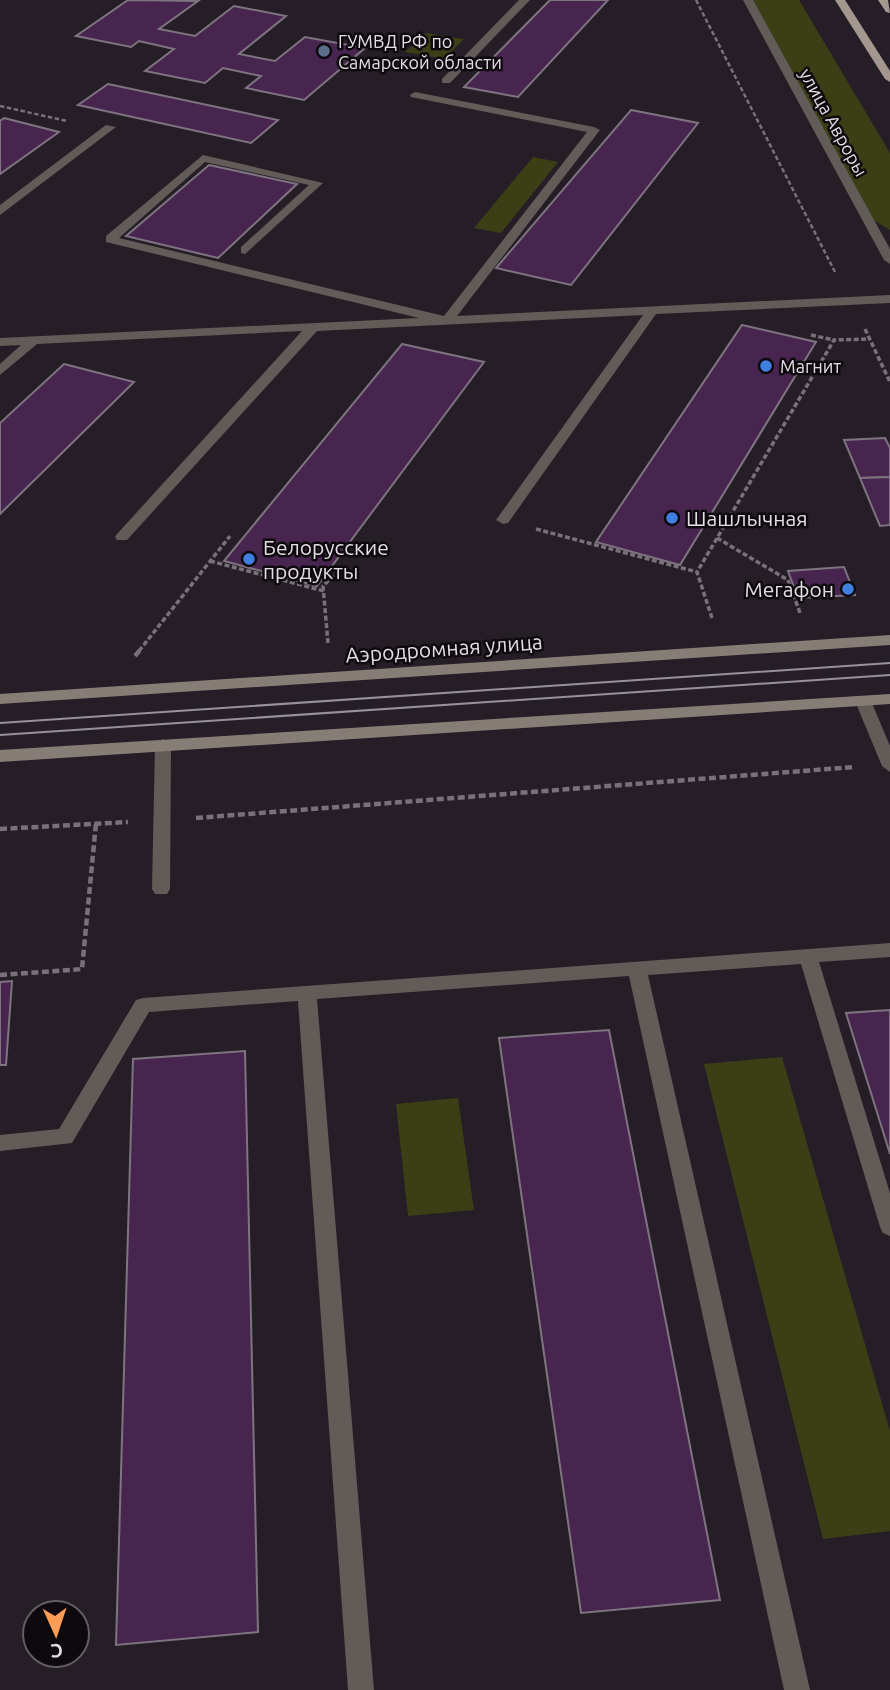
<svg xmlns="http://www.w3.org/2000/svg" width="890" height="1690" font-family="Ubuntu,sans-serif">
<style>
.green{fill:#3c3e16}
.building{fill:#47254f;stroke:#7e7480;stroke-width:2}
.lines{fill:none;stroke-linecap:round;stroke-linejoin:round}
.path-far2{stroke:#787179;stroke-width:2.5;stroke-dasharray:4.5 2.5;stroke-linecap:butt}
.path-far1{stroke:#787179;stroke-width:3.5;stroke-dasharray:5 2.5;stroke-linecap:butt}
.path{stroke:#787179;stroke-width:4.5;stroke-dasharray:7 3.5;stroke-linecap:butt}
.lane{fill:#625c58;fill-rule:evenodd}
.secondary{fill:#877d77;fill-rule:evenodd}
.primary{fill:#a3978f;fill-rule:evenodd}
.tram{stroke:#979199;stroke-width:2}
.service-dot{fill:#5c6f8a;stroke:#0d090d;stroke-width:2.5}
.shop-dot{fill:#3f7fe0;stroke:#0d090d;stroke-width:2.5}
.labels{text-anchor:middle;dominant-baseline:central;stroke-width:5;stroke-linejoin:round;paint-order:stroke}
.far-poi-label{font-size:18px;fill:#e3dee5;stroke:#0d090d;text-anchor:start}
.far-street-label{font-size:18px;fill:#e3dee5;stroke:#0d090d}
.poi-label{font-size:21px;fill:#e3dee5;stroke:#0d090d;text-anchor:start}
.street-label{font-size:21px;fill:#e3dee5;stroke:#0d090d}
</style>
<rect width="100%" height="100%" fill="#261e27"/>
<g class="green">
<path d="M749 0H799L890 153V230L873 220Z"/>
<path d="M426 33 464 39 444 59 405 52Z"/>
<path d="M533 157 558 162 501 233 474 228Z"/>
<path d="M782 1057 890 1431V1531L823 1539 704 1064Z"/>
<path d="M458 1098 474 1210 408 1216 396 1104Z"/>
</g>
<g class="building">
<path d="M128 0 198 1 159 29 195 36 234 6 286 16 239 54 275 61 305 37 365 48 304 100 246 88 261 76 223 68 205 83 145 71 174 49 139 41 131 47 76 36Z"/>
<path d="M550 0H608L518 97 464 87Z"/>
<path d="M108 84 278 120 251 143 78 105Z"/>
<path d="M631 110 698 123 571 285 496 268Z"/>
<path d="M4 118 59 132 0 174V121Z"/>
<path d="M209 165 297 184 218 258 126 236Z"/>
<path d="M742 325 816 342 680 565 596 542Z"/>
<path d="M402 344 484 362 317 586 224 561Z"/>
<path d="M64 364 134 382 0 514V423Z"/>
<path d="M885 438 890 448V477L860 478 844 440Z"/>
<path d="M890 477V525L880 526 860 478Z"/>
<path d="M844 567 855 595 798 598 788 571Z"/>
<path d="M12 981 6 1065H0V982Z"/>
<path d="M890 1010V1154L846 1013Z"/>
<path d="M609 1030 720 1600 581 1613 499 1038Z"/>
<path d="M245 1051 258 1632 116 1645 133 1059Z"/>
</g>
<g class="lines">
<g class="path-far2">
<path d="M696 0 835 272"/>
<path d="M0 106 67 121"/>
</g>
<g class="path-far1">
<path d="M865 329 890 382"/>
<path d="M811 335 834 340"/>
<path d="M536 529 697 572"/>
<path d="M717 538 788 580 800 613"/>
<path d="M210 561 324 591"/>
<path d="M712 618 697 572 834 340 870 339"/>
<path d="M328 643 323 586 341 568"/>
<path d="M139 651 230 536"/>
</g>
<g class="path">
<path d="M135 656 140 650"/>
<path d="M196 818 854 767"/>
<path d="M0 829 128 822"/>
<path d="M0 975 82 969 96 823"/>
</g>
<g class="lane">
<path d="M519 0H530L450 83H442V79Z"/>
<path d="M743 0H753L890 249V264L884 260Z"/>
<path d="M415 92 594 127 600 130 457 316 890 295V303L656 314 508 523 503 524 496 520 643 315 317 331 127 540H117L115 537 117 534 302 331 37 344 0 375V364L21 345 0 346V338L419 318 106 242V236L203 155 323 183 245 254 241 253V247L309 185 205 162 119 238 444 316 587 132 411 97 410 95Z"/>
<path d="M106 125 116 127 0 215V205Z"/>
<path d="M863 696 871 701 890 746V772L882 766 855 701Z"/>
<path d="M163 739 171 745 170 889 167 894H155L152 889 155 745Z"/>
<path d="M890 943V957L819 962 890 1193V1236L883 1233 880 1227 801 964 648 975 810 1690H784L629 976 317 999 374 1690H348L298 1001 149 1012 72 1143 0 1151V1135L59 1129 136 1000 143 998Z"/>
</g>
<g class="secondary">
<path d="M890 635V645L0 704V694Z"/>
<path d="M890 694V704L0 762V750Z"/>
</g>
<g class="primary">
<path d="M835 0H845L890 71V82L885 79Z"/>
<path d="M878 0H888L890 13 886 12Z"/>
</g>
<g class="tram">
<path d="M0 723 890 663"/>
<path d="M0 735 890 675"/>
</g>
</g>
<circle class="service-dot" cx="324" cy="51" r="7"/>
<g class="shop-dot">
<circle cx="766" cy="366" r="7"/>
<circle cx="672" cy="518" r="7"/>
<circle cx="249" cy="559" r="7"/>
<circle cx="848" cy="589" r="7"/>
</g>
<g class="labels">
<g class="far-poi-label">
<text x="338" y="41">ГУМВД РФ по<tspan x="338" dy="21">Самарской области</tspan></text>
<text x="780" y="366">Магнит</text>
</g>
<g class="far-street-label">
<text transform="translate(834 122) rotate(61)">улица Авроры</text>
</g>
<g class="poi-label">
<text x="686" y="518">Шашлычная</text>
<text x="263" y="547">Белорусские<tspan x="263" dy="24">продукты</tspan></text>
<text x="834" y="589" text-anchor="end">Мегафон</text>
</g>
<g class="street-label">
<text transform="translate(444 648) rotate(-4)">Аэродромная улица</text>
</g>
</g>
<g transform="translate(56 1634) rotate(177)"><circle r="33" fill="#0d090d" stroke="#635e63" stroke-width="2"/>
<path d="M0-5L12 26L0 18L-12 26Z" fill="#fd9c55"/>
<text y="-10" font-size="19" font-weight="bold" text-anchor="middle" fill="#e3dee5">С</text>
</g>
</svg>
